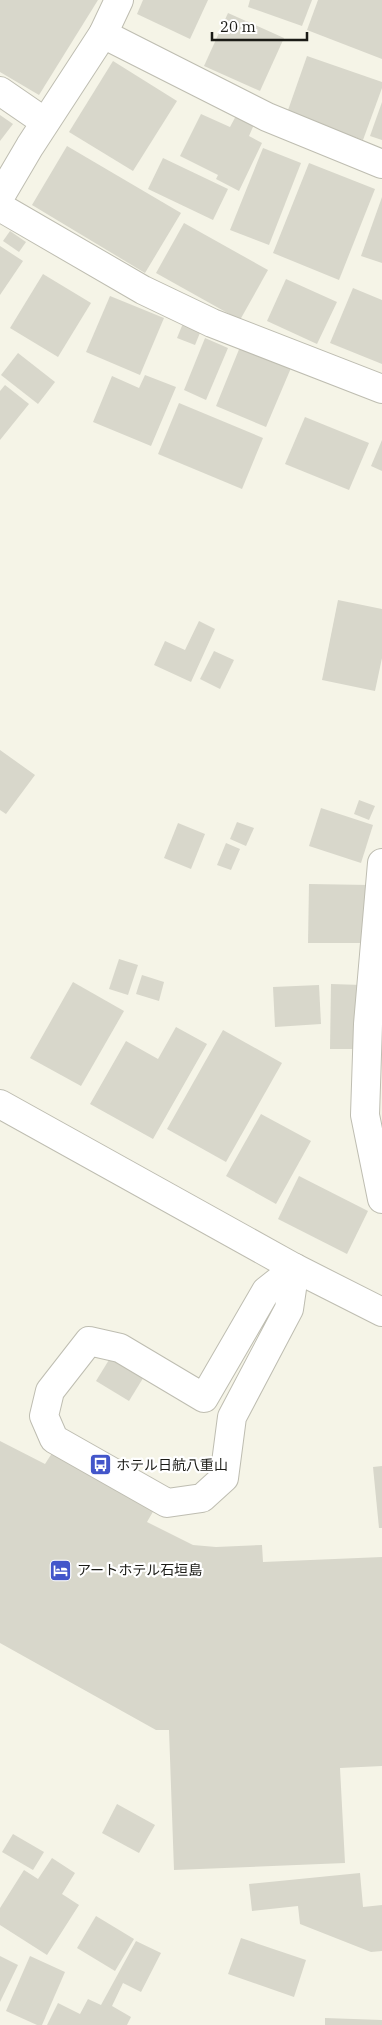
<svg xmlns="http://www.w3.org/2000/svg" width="382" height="2025" font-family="'IBM Plex Serif','Noto Sans JP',serif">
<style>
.building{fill:#d8d7cb}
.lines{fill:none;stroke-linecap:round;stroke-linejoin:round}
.minor-casing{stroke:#bebdb1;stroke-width:30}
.minor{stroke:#fff;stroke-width:28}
.labels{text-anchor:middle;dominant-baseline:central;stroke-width:4.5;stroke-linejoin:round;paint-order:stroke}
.poi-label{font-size:14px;fill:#1b1b16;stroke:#fff;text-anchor:start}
</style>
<rect width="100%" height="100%" fill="#f5f4e7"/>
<g class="building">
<path d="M0 0H98L39 95 0 72Z"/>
<path d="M143 0H208L190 39 137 14Z"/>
<path d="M250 0H312L302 26 248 7Z"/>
<path d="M318 0H382V59L307 30Z"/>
<path d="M228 13 284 38 260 91 204 66Z"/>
<path d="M307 56 382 82V88L363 140 287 113Z"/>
<path d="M113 61 177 101 133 171 69 132Z"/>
<path d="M382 102V140L370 136Z"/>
<path d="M238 112 256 120 249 136 262 143 239 191 216 179 218 175 180 156 201 114 230 127Z"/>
<path d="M0 115 13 124 0 141Z"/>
<path d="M67 146 181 213 145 273 32 205Z"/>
<path d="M263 148 301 163 269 245 230 230Z"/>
<path d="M163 158 228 189 213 220 148 189Z"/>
<path d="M309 163 375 189 339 280 273 253Z"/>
<path d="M382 197V263L361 256Z"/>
<path d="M184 223 268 270 240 320 156 273Z"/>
<path d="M10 231 26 242 19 252 3 241Z"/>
<path d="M0 246 23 261 0 295Z"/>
<path d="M43 274 91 303 58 357 10 328Z"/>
<path d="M286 279 337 302 317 344 267 321Z"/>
<path d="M353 288 382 300V364L330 343Z"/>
<path d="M110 296 164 318 140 375 86 352Z"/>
<path d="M186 316 204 323 195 345 177 338Z"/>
<path d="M205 338 228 348 206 400 184 390Z"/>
<path d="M240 347 291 368 266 427 216 406Z"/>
<path d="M18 353 55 382 38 404 1 375Z"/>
<path d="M145 375 176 387 151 446 93 422 112 376 139 388Z"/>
<path d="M5 385 29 404 0 440V391Z"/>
<path d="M179 403 263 438 242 489 158 454Z"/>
<path d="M305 417 369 443 349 490 285 464Z"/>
<path d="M382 440V471L371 466Z"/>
<path d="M338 600 382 609V658L375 691 322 680Z"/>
<path d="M199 621 215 629 191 682 154 665 165 641 185 650Z"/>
<path d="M214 651 234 660 220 689 200 679Z"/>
<path d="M0 750 35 775 6 814 0 810Z"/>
<path d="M359 800 375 806 369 820 354 814Z"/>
<path d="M321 808 373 825 361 863 309 846Z"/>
<path d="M237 822 254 828 246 846 230 839Z"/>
<path d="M178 823 205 834 191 869 164 858Z"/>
<path d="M226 843 240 849 231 870 217 865Z"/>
<path d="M309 884 370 885V943H308Z"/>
<path d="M119 959 138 965 128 995 109 989Z"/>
<path d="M142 975 164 982 159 1001 136 994Z"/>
<path d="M73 982 124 1011 81 1086 30 1058Z"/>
<path d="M331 984 362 985V1049H330Z"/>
<path d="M319 985 321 1024 275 1027 273 987Z"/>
<path d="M176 1027 207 1044 153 1139 90 1104 126 1041 158 1059Z"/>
<path d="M223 1030 282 1063 226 1162 167 1129Z"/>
<path d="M261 1114 311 1141 276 1204 226 1176Z"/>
<path d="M299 1176 368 1211 347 1254 278 1219Z"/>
<path d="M112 1355 145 1375 129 1401 96 1381Z"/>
<path d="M0 1441 45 1464 56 1447 158 1503 147 1522 193 1545 216 1547 262 1545 263 1562 382 1557V1766L340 1768 345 1863 174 1870 169 1730H156L0 1643Z"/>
<path d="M382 1466V1528H379L373 1467Z"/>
<path d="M117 1804 155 1825 139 1853 102 1833Z"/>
<path d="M13 1834 44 1852 33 1870 2 1852Z"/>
<path d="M52 1858 75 1873 62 1894 79 1905 47 1955 0 1925V1908L24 1870 38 1879Z"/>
<path d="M360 1873 363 1907 382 1905V1951L371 1952 300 1924 298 1906 252 1911 249 1884Z"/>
<path d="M96 1916 134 1939 115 1971 77 1948Z"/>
<path d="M241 1938 306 1960 294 1997 228 1974Z"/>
<path d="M136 1941 161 1953 141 1992 123 1983 112 2006 131 2017 127 2025H47L58 2003 80 2014 88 1999 101 2005Z"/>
<path d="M0 1956 18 1965 0 2002Z"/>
<path d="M30 1956 65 1972 42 2025H37L6 2011Z"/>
<path d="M325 2018 382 2020V2025H325Z"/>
</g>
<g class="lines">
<defs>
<g id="minor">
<path d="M103 34 267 117 382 164"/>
<path d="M0 91 45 122"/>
<path d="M0 197 30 146 103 34 119 0"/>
<path d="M0 207 143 290 212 323 382 389"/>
<path d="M382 863 368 1024 365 1115 382 1199"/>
<path d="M0 1104 295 1268 382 1312"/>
<path d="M295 1268 289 1309 232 1417 224 1478 202 1498 167 1503 54 1439 44 1416 50 1391 89 1341 120 1348 204 1398 266 1291Z"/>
</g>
</defs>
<use href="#minor" class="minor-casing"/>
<use href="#minor" class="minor"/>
</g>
<defs>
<symbol id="bus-square" viewBox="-11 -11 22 22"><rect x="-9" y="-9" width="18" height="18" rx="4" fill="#4356ca" stroke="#fff"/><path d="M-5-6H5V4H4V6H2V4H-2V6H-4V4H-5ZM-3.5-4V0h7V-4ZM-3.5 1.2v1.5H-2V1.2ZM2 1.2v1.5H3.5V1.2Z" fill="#fff"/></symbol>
<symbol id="hotel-square" viewBox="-11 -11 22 22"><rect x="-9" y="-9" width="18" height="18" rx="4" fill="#4356ca" stroke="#fff"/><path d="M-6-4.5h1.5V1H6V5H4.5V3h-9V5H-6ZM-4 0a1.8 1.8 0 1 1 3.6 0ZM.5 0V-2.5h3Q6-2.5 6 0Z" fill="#fff"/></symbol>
</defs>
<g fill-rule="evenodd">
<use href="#bus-square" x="88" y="1452" width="25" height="25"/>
<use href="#hotel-square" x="48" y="1558" width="25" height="25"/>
</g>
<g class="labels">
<g class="poi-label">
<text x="116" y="1465">ホテル日航八重山</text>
<text x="77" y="1570">アートホテル石垣島</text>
</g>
</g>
<path d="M212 32v8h95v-8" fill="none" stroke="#1b1b16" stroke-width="2.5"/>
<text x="220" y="32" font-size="15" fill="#1b1b16" stroke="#ffffff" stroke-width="4" paint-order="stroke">20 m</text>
</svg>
